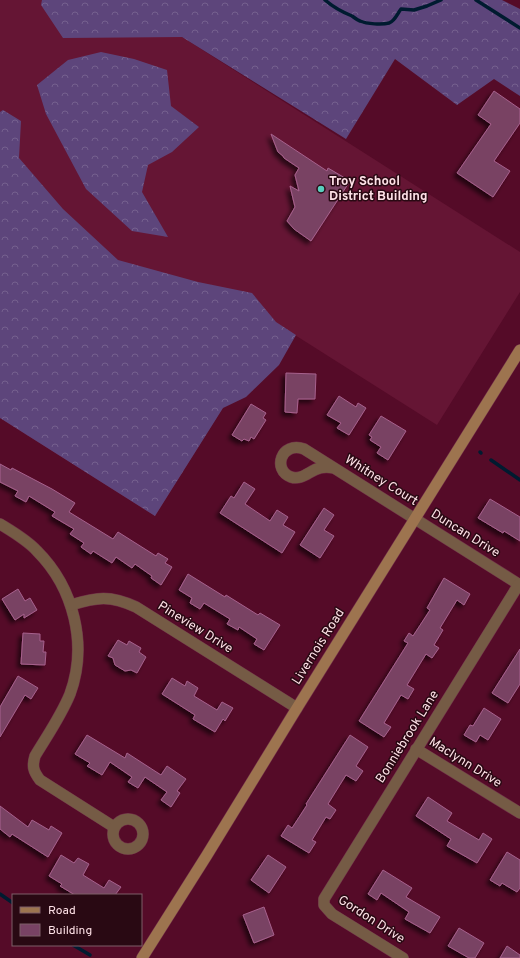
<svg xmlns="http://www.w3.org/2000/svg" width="520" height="958" font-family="Overpass,sans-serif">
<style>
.built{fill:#651534}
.forest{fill:url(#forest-crowns)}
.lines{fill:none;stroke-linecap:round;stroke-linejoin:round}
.stream{stroke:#001b30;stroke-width:3.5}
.building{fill:#794264;stroke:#a7618d;filter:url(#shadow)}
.minor-casing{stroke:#702d47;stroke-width:12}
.secondary-casing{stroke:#702d47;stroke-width:12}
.minor{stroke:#755b45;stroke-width:11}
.secondary{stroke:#9d744f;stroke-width:11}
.poi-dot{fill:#59cebe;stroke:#290913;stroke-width:1.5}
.labels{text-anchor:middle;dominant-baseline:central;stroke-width:3;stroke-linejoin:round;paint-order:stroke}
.poi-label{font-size:13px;font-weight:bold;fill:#fee1e7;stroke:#290913;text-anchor:start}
.street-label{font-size:13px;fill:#fee1e7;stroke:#290913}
</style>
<defs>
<pattern id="forest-crowns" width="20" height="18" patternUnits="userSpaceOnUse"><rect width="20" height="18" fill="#5d457b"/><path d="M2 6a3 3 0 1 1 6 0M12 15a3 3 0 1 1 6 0" fill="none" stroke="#75608e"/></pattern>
<filter id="shadow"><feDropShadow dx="-3.5" dy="3.5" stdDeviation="2" flood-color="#0009"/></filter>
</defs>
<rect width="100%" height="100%" fill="#550b28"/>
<path class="built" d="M0 0H124L520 252V292L437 425 276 323 155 516 0 418Z"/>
<g class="forest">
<path d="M42 0H502L520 9V96L494 79 457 105 395 59 346 139 182 37 63 38 41 5Z"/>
<path d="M101 52 134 59 167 70 171 106 199 127 172 152 148 165 142 192 168 237 132 231 86 189 46 114 37 85 68 60Z"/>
<path d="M3 110 21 121 19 158 63 209 118 260 198 282 252 293 276 322 296 335 279 365 246 397 223 408 155 516 0 418V112Z"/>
</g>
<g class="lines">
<g class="stream">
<path d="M325 0C333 7 342 12 352 16 355 18 357 20 360 21 367 24 382 25 389 23 395 21 397 14 401 9L414 10 427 6 441 0"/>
<path d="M476 0 520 28"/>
<path d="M480 452 481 453"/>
<path d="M491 460 520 480"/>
<path d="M0 894 13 903"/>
<path d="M73 945 90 955"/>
</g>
</g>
<g class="building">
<path d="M494 91 520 109V123L494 161 510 171 493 197 457 173 491 124 478 115Z"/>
<path d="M271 134 327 171 328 168 350 181 311 241 294 229 287 221 295 207 290 186 299 191 295 175 299 168 284 158 283 156 278 152Z"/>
<path d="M286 373 316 374 315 399H298L297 413 285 412Z"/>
<path d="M339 396 356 407 358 403 366 408 349 435 337 428 341 423 327 415Z"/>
<path d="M251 404 266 413 263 418 266 420 254 439 251 437 249 441 244 439 242 441 232 435Z"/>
<path d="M381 416 406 431 388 460 377 453 381 447 370 440 372 437 369 435Z"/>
<path d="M0 464 11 470 12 468 52 489 75 503 69 512 113 539 118 532 156 556 158 553 168 559 165 563 172 567 161 585 151 578 152 576 135 564 132 568 116 557 112 563 93 551 91 554 81 547 84 543 70 534 74 529 52 516 55 512 29 496 26 502 15 496 18 491 0 482Z"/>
<path d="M244 482 255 489 245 504 270 521 277 510 288 517 283 525 295 532 282 553 220 513 231 496 234 498Z"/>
<path d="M490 499 520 517V541L504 531 503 533 478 518Z"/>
<path d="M324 508 334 515 324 530 334 536 320 558 300 545Z"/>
<path d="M188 574 225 597 226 595 258 615 260 613 280 625 264 650 254 644 257 639 239 627 238 630 227 624 230 619 204 603 200 609 190 603 192 598 179 590Z"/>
<path d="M444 578 470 594 464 605 457 600 440 628 443 630 434 645 439 648 432 658 426 654 407 685 414 689 408 699 401 695 384 723 391 727 384 737 359 721 408 643 404 641 409 633 413 636 430 610 427 608Z"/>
<path d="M18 589 25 601 30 598 37 610 24 618V614L15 620 2 599Z"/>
<path d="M23 633 40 634V641H44L43 652H46L45 665 21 664Z"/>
<path d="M118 640 127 645 129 641 141 648 139 652 146 657 137 673 131 670 125 671 115 665 113 658 108 656Z"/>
<path d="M520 649V684L508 703 492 693Z"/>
<path d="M18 676 38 688 31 699 25 695 0 737V707Z"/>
<path d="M172 678 185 686 187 681 198 688 194 696 217 710 222 702 233 708 225 721 223 719 215 732 193 719 195 715 162 694Z"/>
<path d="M484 708 501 719 488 740 480 735 476 742 464 735 470 725 473 726Z"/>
<path d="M87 735 125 758 127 753 161 775 167 766 186 779 177 791 180 793 171 807 161 800 167 792 145 777 138 788 128 782 132 777 110 762 102 775 87 766 90 763 75 754Z"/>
<path d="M350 735 368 747 356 766 363 771 356 781 346 775 328 804 336 810 330 819 326 817 312 840 316 842 309 853 281 836 288 825 292 828 307 805 306 804Z"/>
<path d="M428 797 452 813 447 821 479 840 483 833 492 839 477 863 447 846 451 839 416 816Z"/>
<path d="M0 806 28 827 32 820 49 830 51 826 62 833 48 857 12 834 10 837 0 829Z"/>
<path d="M507 852 520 860V888L517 892 502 883 500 886 490 880Z"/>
<path d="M61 855 74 863 78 858 89 864 83 875 104 888 109 880 121 887 115 895H75L60 886 62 884 49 876Z"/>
<path d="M268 855 286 867 269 893 251 880Z"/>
<path d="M383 870 412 888 406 897 440 917 430 933 405 919 409 912 381 893 377 900 368 894Z"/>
<path d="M264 907 274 935 254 943 243 915Z"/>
<path d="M459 928 484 943 475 958H469L448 946Z"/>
<path d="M507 946 520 955V958H500Z"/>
</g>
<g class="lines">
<defs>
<g id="minor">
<path d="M333 468C329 467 324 467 320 468 310 470 302 481 291 477 272 470 281 441 304 449L520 585"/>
<path d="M0 524C13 532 27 540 37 551 74 588 88 645 70 694 61 716 47 736 35 756 32 766 33 771 40 780L114 827"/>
<path d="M71 605C97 597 110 595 136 607L297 708"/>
<path d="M416 749 520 813"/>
<circle cx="128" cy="834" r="15"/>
<path d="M403 958 332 914 324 905V899L519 584"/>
</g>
<path id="secondary" d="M142 958 207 855 297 708 520 350"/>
</defs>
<use href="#minor" class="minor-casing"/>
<use href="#secondary" class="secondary-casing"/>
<use href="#minor" class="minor"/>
<use href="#secondary" class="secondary"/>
</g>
<circle class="poi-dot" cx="321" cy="189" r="4"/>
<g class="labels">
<g class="poi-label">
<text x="329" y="182">Troy School<tspan x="329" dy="15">District Building</tspan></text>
</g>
<g class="street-label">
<text transform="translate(381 481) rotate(32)">Whitney Court</text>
<text transform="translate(465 534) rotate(32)">Duncan Drive</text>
<text transform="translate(195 628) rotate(32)">Pineview Drive</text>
<text transform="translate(319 647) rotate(-58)">Livernois Road</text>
<text transform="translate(408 737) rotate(-58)">Bonniebrook Lane</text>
<text transform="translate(465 763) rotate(32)">Maclynn Drive</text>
<text transform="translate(371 920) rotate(33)">Gordon Drive</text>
</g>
</g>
<rect x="12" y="894" width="130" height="52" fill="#290913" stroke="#7e5f68"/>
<rect x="20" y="907" width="20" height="6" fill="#9d744f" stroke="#7e5f68"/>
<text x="48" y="914" font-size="12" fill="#fee1e7">Road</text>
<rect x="20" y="924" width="20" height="12" fill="#794264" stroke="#7e5f68"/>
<text x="48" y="934" font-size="12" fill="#fee1e7">Building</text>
</svg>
